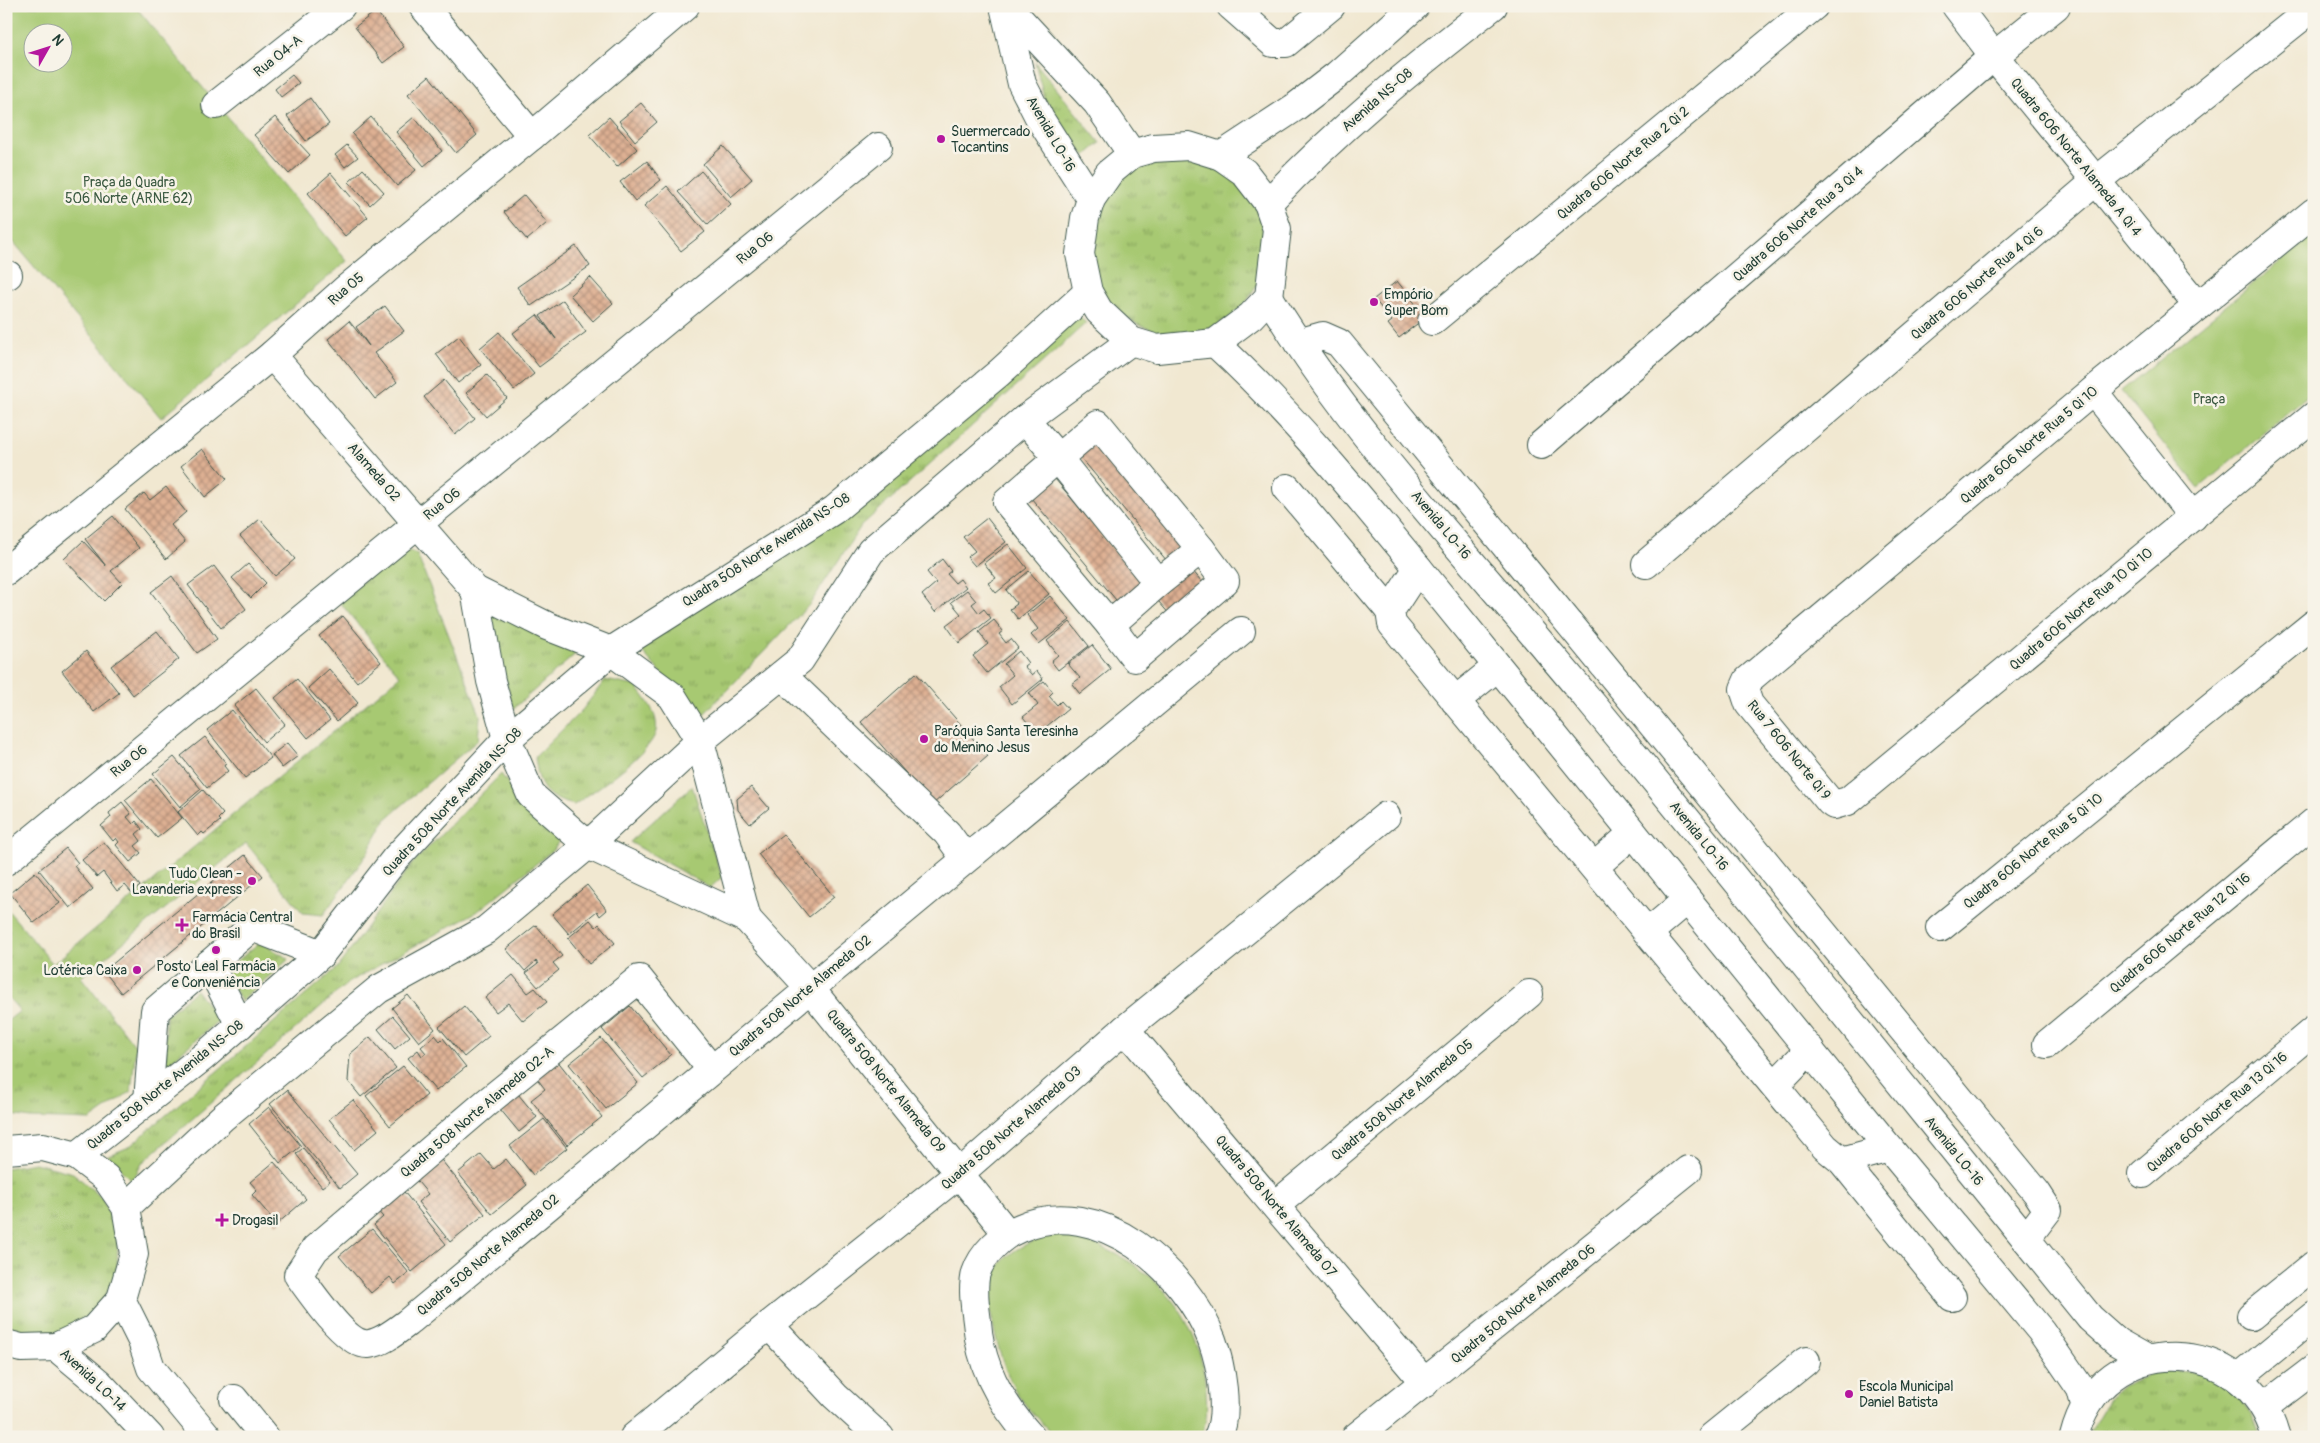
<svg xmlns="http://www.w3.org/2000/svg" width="2320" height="1443" font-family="Pangolin,sans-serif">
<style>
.grass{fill:url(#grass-tufts);stroke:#638353}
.park{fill:#a7c972;stroke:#638353;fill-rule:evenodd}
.building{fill:url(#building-cross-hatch)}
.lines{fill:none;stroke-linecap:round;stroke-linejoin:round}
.minor-casing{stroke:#3e574c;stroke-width:30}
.minor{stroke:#fff;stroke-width:28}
.poi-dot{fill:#b5179e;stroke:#f7f3e8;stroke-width:2}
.labels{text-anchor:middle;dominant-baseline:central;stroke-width:5;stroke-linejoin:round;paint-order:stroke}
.street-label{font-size:14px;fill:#1f3d34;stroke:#f7f3e8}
.poi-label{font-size:14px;fill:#1f3d34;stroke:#f7f3e8;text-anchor:start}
.park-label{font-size:14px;fill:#3a5940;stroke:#f7f3e8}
</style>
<defs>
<pattern id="grass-tufts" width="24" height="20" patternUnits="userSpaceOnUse" patternTransform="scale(1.25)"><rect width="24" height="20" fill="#a7c972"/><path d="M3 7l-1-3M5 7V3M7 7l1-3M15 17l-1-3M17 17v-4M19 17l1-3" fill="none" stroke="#87a45e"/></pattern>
<pattern id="building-cross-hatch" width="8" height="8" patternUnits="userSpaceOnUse" patternTransform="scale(1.25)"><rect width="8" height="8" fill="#deb093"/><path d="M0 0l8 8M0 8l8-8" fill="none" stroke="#b39079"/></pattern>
</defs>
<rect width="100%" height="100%" fill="#f7f3e8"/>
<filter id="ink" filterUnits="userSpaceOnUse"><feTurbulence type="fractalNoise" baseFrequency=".02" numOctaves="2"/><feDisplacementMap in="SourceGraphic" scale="10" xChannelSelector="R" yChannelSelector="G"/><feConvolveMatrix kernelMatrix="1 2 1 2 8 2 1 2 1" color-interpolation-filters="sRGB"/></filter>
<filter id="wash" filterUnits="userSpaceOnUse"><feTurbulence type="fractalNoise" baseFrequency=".0096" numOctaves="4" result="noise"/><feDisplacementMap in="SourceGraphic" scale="20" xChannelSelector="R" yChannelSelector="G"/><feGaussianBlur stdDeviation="1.12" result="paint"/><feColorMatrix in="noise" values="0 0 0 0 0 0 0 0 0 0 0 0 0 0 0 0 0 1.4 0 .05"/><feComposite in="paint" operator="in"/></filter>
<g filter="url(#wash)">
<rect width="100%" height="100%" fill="#f1e8d1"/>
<g class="grass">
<path d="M1035 62 1100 143 1085 156 1044 98Z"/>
<circle cx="1178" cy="246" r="88"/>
<path d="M1077 314 1086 323 861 526 810 604 700 718 640 649 692 607Z"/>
<path d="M404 549 417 554 480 715 478 740 386 819 365 857 323 915 303 913 246 843 81 977 136 1047 131 1091 90 1120 30 1118 6 1114V1022L20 1011 6 995V908L53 964 400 676 338 600Z"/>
<path d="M487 607 580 650 513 709Z"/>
<path d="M605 680 636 686C645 698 659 714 656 731 653 752 592 792 574 805 543 797 539 787 535 757L583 709Z"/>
<path d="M501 774 529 811 561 838 553 850 478 911 349 982 143 1162 132 1181 107 1156 129 1147 337 968 412 864Z"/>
<path d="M692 786 722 877 710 888 630 842Z"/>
<path d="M260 942 289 959 241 1001 225 971Z"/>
<path d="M196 990 219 1020 165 1066 166 1016Z"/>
<path d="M35 1163 73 1173 102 1198 118 1234 117 1273 99 1307 68 1330 30 1337 6 1331V1168Z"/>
<path d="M2167 1370 2200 1373 2230 1388 2252 1414 2261 1437H2088C2104 1397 2124 1378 2167 1370Z"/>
</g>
<g class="park">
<path d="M6 6H135L347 261 161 418 6 233ZM32 32H62V62H32Z"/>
<path d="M2314 234V391L2199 488 2121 391Z"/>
<path d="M1061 1235C1136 1250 1195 1301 1205 1381 1207 1398 1209 1422 1200 1437H1056C1040 1422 1025 1407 1014 1388 1001 1363 983 1305 993 1277 1003 1250 1035 1238 1061 1235Z"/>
</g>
<g id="blocks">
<g class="building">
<path d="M376 11 404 47 383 63 355 27Z"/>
<path d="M292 75 299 83 281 97 275 89Z"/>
<path d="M429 76 477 135 456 153 408 94Z"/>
<path d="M310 98 329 124 306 141 287 116Z"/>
<path d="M641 103 657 122 635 141 619 121Z"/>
<path d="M275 117 310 155 289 174 254 135Z"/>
<path d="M371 117 416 170 397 186 352 134Z"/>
<path d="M414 117 442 151 424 166 396 132Z"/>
<path d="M609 117 637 149 617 167 589 135Z"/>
<path d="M347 145 358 157 345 167 335 155Z"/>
<path d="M723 146 752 179 731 197 703 164Z"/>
<path d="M647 161 661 180 635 201 620 182Z"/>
<path d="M363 169 384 192 370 205 349 182Z"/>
<path d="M701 171 731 204 708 225 678 192Z"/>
<path d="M331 173 368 217 345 236 308 193Z"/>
<path d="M667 186 705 232 681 251 644 206Z"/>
<path d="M524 195 547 223 527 240 504 212Z"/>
<path d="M576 246 590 266 531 306 517 287Z"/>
<path d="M590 277 613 303 593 321 570 295Z"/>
<path d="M1397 281 1426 317 1399 338 1388 324 1392 321 1374 299Z"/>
<path d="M563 300 586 332 539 367 513 333 537 315 556 339 540 316Z"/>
<path d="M385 306 404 331 374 353 397 382 375 399 328 339 349 321 369 346 356 327Z"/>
<path d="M499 332 534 374 514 390 480 348Z"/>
<path d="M459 336 481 365 458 383 436 354Z"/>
<path d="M487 375 507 398 486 416 466 393Z"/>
<path d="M444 380 475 418 455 435 424 397Z"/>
<path d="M1101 433 1196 547 1172 567 1077 453Z"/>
<path d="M202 449 227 479 205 497 181 466Z"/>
<path d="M1050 473 1145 586 1121 606 1026 492Z"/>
<path d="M166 487 186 512 171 525 185 542 166 559 125 509 144 493 150 500Z"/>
<path d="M113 516 139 548 111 571 122 583 104 601 64 559 83 541 106 566 85 539Z"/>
<path d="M987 518 1006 542 975 566 967 557 975 551 963 537Z"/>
<path d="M260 519 295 559 275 576 240 536Z"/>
<path d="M1008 544 1027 568 996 593 988 583 996 578 984 563Z"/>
<path d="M942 559 951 571 947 574 955 583 960 579 966 587 935 612 922 595 936 583 927 572Z"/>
<path d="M248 564 266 583 251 598 232 578Z"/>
<path d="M1188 565 1206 587 1171 616 1152 594Z"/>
<path d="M214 566 246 609 221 628 188 585Z"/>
<path d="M1029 571 1049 594 1018 619 1010 609 1017 604 1006 590Z"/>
<path d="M172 576 217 639 197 653 151 592Z"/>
<path d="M967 590 976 601 972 604 979 613 984 609 991 618 959 643 946 625 961 614 951 602Z"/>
<path d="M1050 596 1070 620 1039 644 1031 635 1038 629 1027 615Z"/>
<path d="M343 616 381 662 357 682 319 636Z"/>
<path d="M994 620 1003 631 999 634 1006 643 1011 639 1018 648 987 673 973 656 988 644 979 632Z"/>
<path d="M1070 622 1089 646 1058 670 1051 661 1058 655 1047 641Z"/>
<path d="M157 631 179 659 133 695 111 666Z"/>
<path d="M1092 645 1111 669 1080 694 1072 684 1080 678 1068 664Z"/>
<path d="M86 651 119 693 94 712 62 671Z"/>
<path d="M1019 651 1028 663 1024 666 1032 675 1037 671 1043 679 1012 704 999 687 1013 675 1004 664Z"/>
<path d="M329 669 358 703 337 721 308 688Z"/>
<path d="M916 673 988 756 933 804 861 722Z"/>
<path d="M297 679 330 720 308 738 275 698Z"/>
<path d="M1044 681 1053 692 1049 696 1057 705 1061 701 1068 709 1037 734 1023 717 1038 705 1029 693Z"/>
<path d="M256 688 285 724 264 742 234 706Z"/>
<path d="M232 710 271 758 245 778 207 730Z"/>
<path d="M205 737 226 763 224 766 228 771 207 788 181 756Z"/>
<path d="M287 743 298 756 282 768 272 755Z"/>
<path d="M174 757 201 789 180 807 153 774Z"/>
<path d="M151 779 182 818 157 838 125 800Z"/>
<path d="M751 787 769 808 750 824 738 810 737 799Z"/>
<path d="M203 790 223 814 218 819 220 821 204 834 202 832 198 836 178 812Z"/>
<path d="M122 802 131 814 127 817 133 824 136 821 142 829 136 834 141 841 135 846 141 853 130 862 116 845 119 842 116 838 113 841 101 826 111 817 109 813Z"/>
<path d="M783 834 834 897 809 917 758 854Z"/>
<path d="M104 842 140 886 132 893 125 885 117 891 103 872 97 877 82 860Z"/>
<path d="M66 848 78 863 74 866 93 889 70 908 39 870Z"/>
<path d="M245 855 263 876 121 993 104 971Z"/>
<path d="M35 872 60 903 34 923 10 893Z"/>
<path d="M587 885 607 910 600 916 597 911 569 934 552 914Z"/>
<path d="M590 920 596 927 599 924 615 943 589 964 568 938Z"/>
<path d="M536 925 562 956 553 963 559 970 538 987 526 973 538 964 536 961 525 971 506 949Z"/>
<path d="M513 975 528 993 535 988 547 1002 523 1021 508 1003 496 1012 485 998Z"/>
<path d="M408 995 435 1029 419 1042 392 1008Z"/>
<path d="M464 1006 489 1036 464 1057 439 1027Z"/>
<path d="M630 1006 671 1055 643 1078 602 1029Z"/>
<path d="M393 1016 410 1036 395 1049 378 1029Z"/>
<path d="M435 1035 440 1041 443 1038 466 1067 436 1091 408 1058 418 1050 422 1056 426 1053 421 1047Z"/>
<path d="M370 1037 396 1068 361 1097 348 1081 350 1054Z"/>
<path d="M601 1038 638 1083 606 1109 569 1064Z"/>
<path d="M556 1059 602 1117 567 1145 531 1100 545 1089 535 1076Z"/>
<path d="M403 1066 427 1095 390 1126 366 1096Z"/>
<path d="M287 1090 357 1174 340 1188 270 1104Z"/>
<path d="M518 1094 537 1117 519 1132 500 1109Z"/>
<path d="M353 1100 378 1130 354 1150 329 1119Z"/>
<path d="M269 1107 301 1146 280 1163 249 1124Z"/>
<path d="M544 1119 567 1148 533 1175 510 1146Z"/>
<path d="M303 1148 330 1181 322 1187 296 1154Z"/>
<path d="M481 1154 494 1169 506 1159 527 1185 492 1214 458 1173Z"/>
<path d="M438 1156 485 1214 450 1242 418 1202 428 1194 413 1176Z"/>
<path d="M274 1162 306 1199 277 1224 252 1195 257 1190 250 1182Z"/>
<path d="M400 1187 446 1244 412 1272 374 1225 383 1217 375 1208Z"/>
<path d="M372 1229 409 1273 395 1284 390 1277 371 1293 339 1256Z"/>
</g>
</g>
</g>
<g filter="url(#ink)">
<use href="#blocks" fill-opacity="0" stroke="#3e574c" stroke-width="1"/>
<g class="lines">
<defs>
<g id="minor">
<path d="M423 6 532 136"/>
<path d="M1004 6 1022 84 1040 119 1091 199"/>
<path d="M1007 6 1097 103 1132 154"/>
<path d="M1231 6 1273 43H1286L1331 6"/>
<path d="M1956 6 1994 56 2198 306"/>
<path d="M216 105 341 6"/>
<path d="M1189 146 1221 156 1244 172 1268 203 1277 229 1269 297 1251 316 1215 343 1157 349 1131 341 1099 311 1088 292 1080 254 1085 218 1091 199 1109 173 1132 154 1153 148Z"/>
<path d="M1221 156 1294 108 1337 75 1415 6"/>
<path d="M1268 203C1337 130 1414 67 1493 6"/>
<path d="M2314 212 2093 391 1748 680 1744 689 1749 704 1830 802 1834 805 1848 801 2314 416"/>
<path d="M6 276 8 275"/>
<path d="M1269 297C1356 441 1481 569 1588 699 1757 904 1923 1112 2090 1318L2117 1342 2147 1359"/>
<path d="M1432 321 1814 6"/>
<path d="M1215 343C1289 411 1354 490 1418 568L1889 1148 2041 1331 2081 1389 2085 1405"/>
<path d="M1298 343 1323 336 1339 343 2037 1193 2048 1210 2026 1239"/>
<path d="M272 355 475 590 547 626 611 651 672 696 700 741 747 919"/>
<path d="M2093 391 2193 517"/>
<path d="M1025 419 1058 458 1098 424 1201 549 1158 583"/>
<path d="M1541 445 1994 56 2056 6"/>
<path d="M1058 458 1158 583 1110 625 1007 502Z"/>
<path d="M1287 488 1390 611"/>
<path d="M1646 564 2096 181 2314 7"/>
<path d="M1418 568 1390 611 1392 624 1825 1147 1842 1161 1889 1148"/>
<path d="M6 571 272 355 347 288 532 136 685 6"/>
<path d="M475 590 491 681 507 739 531 795 588 845 747 919 809 987 1007 1233"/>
<path d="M1110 625 1135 658 1225 581 1201 549"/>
<path d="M782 675 947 833 965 858"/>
<path d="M1455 701 1497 667"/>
<path d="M6 861 878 147"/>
<path d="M1594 867 1633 833"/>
<path d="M1940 928 2314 624"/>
<path d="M1648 933 1687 900"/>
<path d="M209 964 240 1025"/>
<path d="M1125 1029 1425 1383"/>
<path d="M2047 1044 2314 822"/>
<path d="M712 1070 639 979 486 1103 315 1249 298 1275C311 1292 347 1347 369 1344 383 1342 396 1331 407 1323 685 1093 962 861 1241 631"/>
<path d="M1776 1084 1810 1049"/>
<path d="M148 1101 155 1011 252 927 321 954"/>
<path d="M6 1150 43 1147 77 1156 106 1178 126 1207 134 1254 121 1299 94 1329 56 1347 21 1348 6 1344"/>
<path d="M77 1156 203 1057 321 954 395 859 507 739 611 651 834 510 999 373 1088 292"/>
<path d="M1842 1161 1952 1297"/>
<path d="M2143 1174 2314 1030"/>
<path d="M1276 1205 1529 994"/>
<path d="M126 1207 222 1118 379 989 486 930 588 845 700 741 800 660 871 551 1025 419 1131 341"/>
<path d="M121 1299 142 1341 151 1368 208 1437"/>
<path d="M2251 1316 2314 1265"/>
<path d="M769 1325 835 1396 880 1437"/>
<path d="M56 1347 99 1383 150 1437"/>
<path d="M2238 1378 2314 1316"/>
<path d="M234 1399 265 1437"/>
<path d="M2264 1407 2314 1369"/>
<path d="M634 1437 769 1325 960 1173 1125 1029 1386 816"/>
<path d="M1031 1437C1002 1405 980 1366 977 1322 975 1307 972 1288 976 1273 982 1254 1002 1235 1020 1228 1098 1193 1186 1270 1212 1340 1221 1365 1230 1412 1218 1437"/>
<path d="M1356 1437 1688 1170"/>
<path d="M1712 1437 1806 1361"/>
<path d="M2074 1437C2101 1329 2247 1331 2276 1437"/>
</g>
</defs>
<use href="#minor" class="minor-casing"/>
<use href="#minor" class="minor"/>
</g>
</g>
<g class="poi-dot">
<circle cx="941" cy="139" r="5"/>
<circle cx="1374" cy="302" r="5"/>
<circle cx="924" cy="739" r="5"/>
<circle cx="252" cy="881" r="5"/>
<path d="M179.5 917.5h5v5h5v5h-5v5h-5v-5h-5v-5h5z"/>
<circle cx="216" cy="950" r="5"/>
<circle cx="137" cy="970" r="5"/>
<path d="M219.5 1212.5h5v5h5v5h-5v5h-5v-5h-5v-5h5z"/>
<circle cx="1849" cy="1394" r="5"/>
</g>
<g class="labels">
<g class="street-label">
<text transform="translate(278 56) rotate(-39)">Rua 04-A</text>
<text transform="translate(1377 100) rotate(-41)">Avenida NS-08</text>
<text transform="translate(1051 134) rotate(60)">Avenida LO-16</text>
<text transform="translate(2076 157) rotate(51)">Quadra 606 Norte Alameda A Qi 4</text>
<text transform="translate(1623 163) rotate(-40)">Quadra 606 Norte Rua 2 Qi 2</text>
<text transform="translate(1798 224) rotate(-41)">Quadra 606 Norte Rua 3 Qi 4</text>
<text transform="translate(755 248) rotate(-39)">Rua 06</text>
<text transform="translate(1977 283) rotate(-40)">Quadra 606 Norte Rua 4 Qi 6</text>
<text transform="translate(346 289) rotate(-41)">Rua 05</text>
<text transform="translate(2029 445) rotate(-40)">Quadra 606 Norte Rua 5 Qi 10</text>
<text transform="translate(374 472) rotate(49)">Alameda 02</text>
<text transform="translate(442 504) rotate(-39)">Rua 06</text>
<text transform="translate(1441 525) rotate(50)">Avenida LO-16</text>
<text transform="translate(766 550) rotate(-33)">Quadra 508 Norte Avenida NS-08</text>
<text transform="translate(2081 609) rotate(-40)">Quadra 606 Norte Rua 10 Qi 10</text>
<text transform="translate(1789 750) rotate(51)">Rua 7 606 Norte Qi 9</text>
<text transform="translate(129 761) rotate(-39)">Rua 06</text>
<text transform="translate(452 802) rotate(-47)">Quadra 508 Norte Avenida NS-08</text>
<text transform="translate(1699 836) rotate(51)">Avenida LO-16</text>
<text transform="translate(2033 851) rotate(-39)">Quadra 606 Norte Rua 5 Qi 10</text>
<text transform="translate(2180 933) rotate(-40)">Quadra 606 Norte Rua 12 Qi 16</text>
<text transform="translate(800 996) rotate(-40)">Quadra 508 Norte Alameda 02</text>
<text transform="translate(886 1081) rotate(51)">Quadra 508 Norte Alameda 09</text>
<text transform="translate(165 1085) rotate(-39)">Quadra 508 Norte Avenida NS-08</text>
<text transform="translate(1402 1100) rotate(-40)">Quadra 508 Norte Alameda 05</text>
<text transform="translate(477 1112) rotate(-40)">Quadra 508 Norte Alameda 02-A</text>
<text transform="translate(2217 1112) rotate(-40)">Quadra 606 Norte Rua 13 Qi 16</text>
<text transform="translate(1011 1128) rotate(-41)">Quadra 508 Norte Alameda 03</text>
<text transform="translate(1954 1151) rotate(51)">Avenida LO-16</text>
<text transform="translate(1276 1206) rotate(50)">Quadra 508 Norte Alameda 07</text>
<text transform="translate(488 1255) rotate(-40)">Quadra 508 Norte Alameda 02</text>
<text transform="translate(1523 1304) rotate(-39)">Quadra 508 Norte Alameda 06</text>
<text transform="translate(93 1380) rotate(43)">Avenida LO-14</text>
</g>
<g class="poi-label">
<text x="951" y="131">Suermercado<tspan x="951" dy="16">Tocantins</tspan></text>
<text x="1384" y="294">Empório<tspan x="1384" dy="16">Super Bom</tspan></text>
<text x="934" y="731">Paróquia Santa Teresinha<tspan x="934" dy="16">do Menino Jesus</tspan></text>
<text x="242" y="873" text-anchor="end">Tudo Clean -<tspan x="242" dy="16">Lavanderia express</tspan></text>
<text x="192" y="917">Farmácia Central<tspan x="192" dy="16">do Brasil</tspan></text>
<text x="216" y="966" text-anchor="middle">Posto Leal Farmácia<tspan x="216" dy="16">e Conveniência</tspan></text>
<text x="127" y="970" text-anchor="end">Lotérica Caixa</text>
<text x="232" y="1220">Drogasil</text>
<text x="1859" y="1386">Escola Municipal<tspan x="1859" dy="16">Daniel Batista</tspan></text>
</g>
<g class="park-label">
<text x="129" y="182">Praça da Quadra<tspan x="129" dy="16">506 Norte (ARNE 62)</tspan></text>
<text x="2209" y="399">Praça</text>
</g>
</g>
<rect width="2320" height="1443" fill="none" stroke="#f7f3e8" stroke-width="25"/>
<g transform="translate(48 48) rotate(51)"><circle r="24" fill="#f7f3e8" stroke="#a1aaa0"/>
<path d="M0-4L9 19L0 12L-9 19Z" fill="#b5179e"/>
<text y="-8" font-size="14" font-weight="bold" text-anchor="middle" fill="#1f3d34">N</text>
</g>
</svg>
